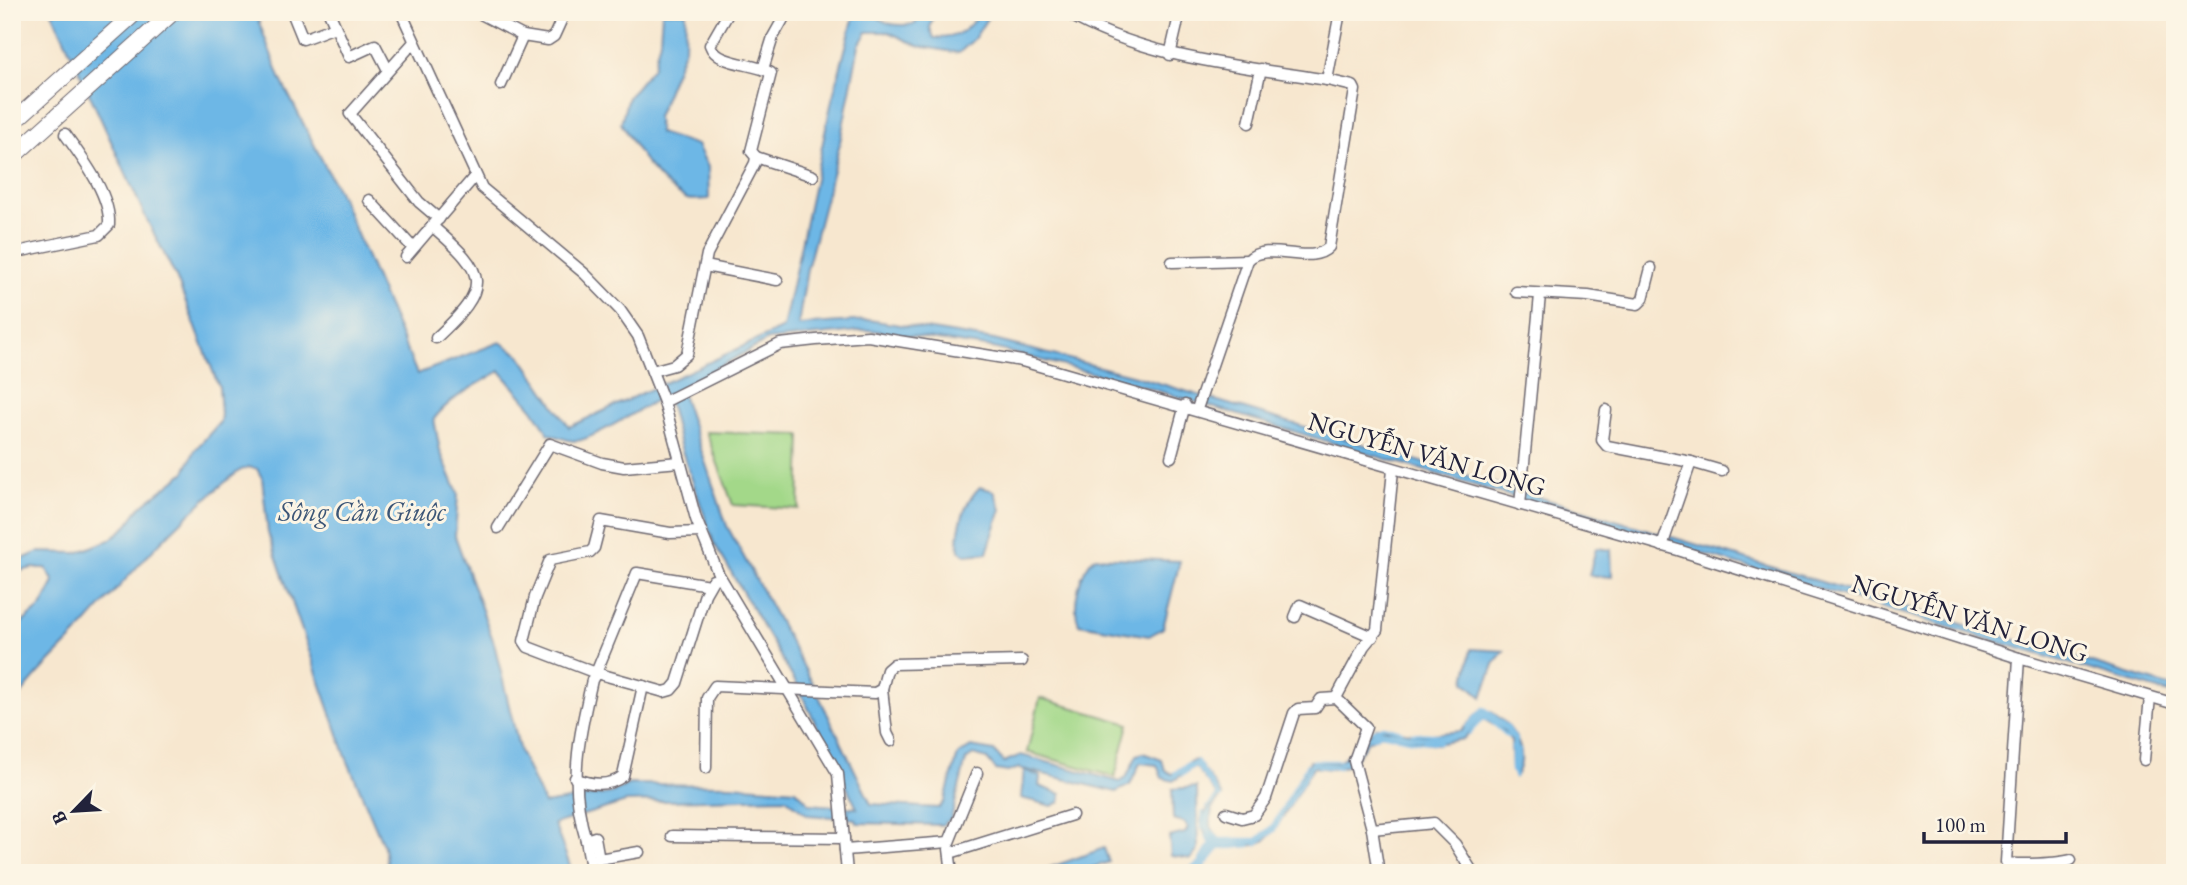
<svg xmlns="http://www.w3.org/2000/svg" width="2187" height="885" font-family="'EB Garamond',serif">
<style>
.green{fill:#a3d889;stroke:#627d62;stroke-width:2}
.water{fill:#6db7e6;stroke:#486c90;stroke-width:2;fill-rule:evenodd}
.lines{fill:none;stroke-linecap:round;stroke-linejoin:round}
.stream{stroke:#6db7e6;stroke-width:2.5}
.minor-casing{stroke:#6d676f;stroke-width:13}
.highway-casing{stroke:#6d676f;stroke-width:18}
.minor{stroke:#fff;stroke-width:10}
.highway{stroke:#fff;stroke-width:16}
.labels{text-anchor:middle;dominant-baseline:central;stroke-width:6;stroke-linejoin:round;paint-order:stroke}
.street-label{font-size:26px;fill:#22223b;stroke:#fcf5e5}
.water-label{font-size:28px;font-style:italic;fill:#3c5677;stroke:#fcf5e5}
</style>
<rect width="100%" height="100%" fill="#fcf5e5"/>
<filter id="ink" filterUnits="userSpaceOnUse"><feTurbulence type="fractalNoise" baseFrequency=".0143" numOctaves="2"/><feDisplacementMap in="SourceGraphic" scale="14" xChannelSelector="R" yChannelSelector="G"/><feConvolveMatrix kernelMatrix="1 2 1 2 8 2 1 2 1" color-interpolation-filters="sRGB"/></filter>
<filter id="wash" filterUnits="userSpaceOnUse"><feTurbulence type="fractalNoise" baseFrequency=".00686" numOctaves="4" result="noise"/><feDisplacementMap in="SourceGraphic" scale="28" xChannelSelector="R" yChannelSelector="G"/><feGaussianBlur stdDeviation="1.57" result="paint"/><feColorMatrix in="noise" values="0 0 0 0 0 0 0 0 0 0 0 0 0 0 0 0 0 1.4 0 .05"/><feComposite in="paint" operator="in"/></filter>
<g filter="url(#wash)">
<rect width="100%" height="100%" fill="#f7e7cf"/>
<g class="green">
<path d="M706 432 801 435 799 509 733 505Z"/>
<path d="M1040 698 1129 724 1115 777 1027 752Z"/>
</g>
<g class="water">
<path d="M52 12H255L281 80 341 197 417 374 500 342 520 355 569 427 783 328 832 100 855 12H873C884 26 898 26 915 24L922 12H934L930 28 934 38C958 39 967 31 980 12H991L974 39 959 53 918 46 889 32H867L859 45 839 147 807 269 798 325 869 320 994 340 1135 376 2175 688V695L1132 383 993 348 869 330 768 340 680 388 727 526 813 684 871 804 939 808 944 802 958 755 971 747 994 751 1004 762 1021 755 1120 782 1126 778 1137 755 1143 753 1162 760 1165 770 1172 774 1191 761 1197 760 1222 796 1212 808 1210 825 1219 839H1257L1273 825 1310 761 1338 763 1376 727 1423 735 1461 731 1483 708C1508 718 1533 751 1515 777L1512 771 1511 741 1504 731 1483 719 1463 739 1436 744 1381 734 1368 741 1351 765 1332 769 1313 767 1275 830 1264 841 1255 845 1219 849 1199 873H1184L1198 863 1210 844C1193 812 1204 820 1217 795L1195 766 1173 781 1162 778 1157 765 1140 763 1130 785 1116 792 1019 768 1008 772 996 770 987 759 973 755 966 760 951 819 942 825 857 823 856 819 808 815 786 798 626 802 554 824 573 873H388L384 847 346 757 268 533 262 478 257 469 248 467 239 471C181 516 131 573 83 627 59 654 31 677 12 708V631L41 607 54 582 46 568H33L12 573V564L38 552 77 553 109 540 126 527 140 507 185 472 195 450 220 422 221 414 219 387 176 277 146 218ZM500 371 533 409 549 434C557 436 567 441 575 441 589 442 650 403 667 394L680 445 714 543 797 685 857 808 810 804 796 790 731 785 629 784 611 793 544 804 520 752 494 643 455 536 458 494 440 451 434 419C450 397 477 385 500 371Z"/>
<path d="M662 12H686L685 48 657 117 659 133 697 145 708 167 709 199C702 199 693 201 687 199 657 184 637 151 621 123L628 97 653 67 660 40Z"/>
<path d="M980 487 994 491 1001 509 987 553 965 555 959 550C956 529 965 501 980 487Z"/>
<path d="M1596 548 1611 550 1612 577 1589 575Z"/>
<path d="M1095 557 1180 561 1163 628 1149 636 1079 624C1071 605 1080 570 1095 557Z"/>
<path d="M1471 649 1504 651 1495 662 1482 697 1465 682Z"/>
<path d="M1024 770 1040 776 1039 786 1061 794 1060 802 1052 806 1021 798Z"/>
<path d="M1197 787 1198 850 1191 859 1171 856 1169 837 1185 833 1188 828 1184 822 1173 819 1172 789Z"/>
<path d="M1104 848 1109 862 1076 873H1050L1049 868Z"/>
</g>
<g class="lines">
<g class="stream">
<path d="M1466 727 1483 708 1486 709 1508 727 1517 741"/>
<path d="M1372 730 1383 726 1402 731"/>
<path d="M1412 733 1447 735"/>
<path d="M1469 734 1483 719 1490 721 1508 737"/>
<path d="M1372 738 1381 734 1419 742 1440 743"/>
<path d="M1512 746V771L1515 777 1520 750"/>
<path d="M1197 760 1221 798"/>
<path d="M1313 761H1340"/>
<path d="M1319 767 1340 768"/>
<path d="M1174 773 1188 763"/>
<path d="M1182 776 1195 765 1218 795 1207 807"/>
<path d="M1287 808 1310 769"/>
<path d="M1202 829 1203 812"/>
<path d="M1213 831 1219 839H1257L1273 825 1307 764"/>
<path d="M1256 845 1275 830 1282 817"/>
<path d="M1184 873 1198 863 1210 844 1205 835"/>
<path d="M1199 873 1219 849 1250 846"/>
</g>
</g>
</g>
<g filter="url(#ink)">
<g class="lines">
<defs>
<g id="minor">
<path d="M292 12 303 39 335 27"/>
<path d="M329 12 349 57 375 45 388 70"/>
<path d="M401 12 482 188 585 274 620 310 638 336 664 402 696 519 718 573 838 774 847 873"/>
<path d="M477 12 523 36"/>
<path d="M1065 12C1145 59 1237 65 1327 80L1353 86 1355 90 1329 247C1311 267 1267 240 1248 260L1197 409"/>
<path d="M414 42 350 114 419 202 439 219"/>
<path d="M1170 55 1180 12"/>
<path d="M763 69 773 37 787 12"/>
<path d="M1327 80 1340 12"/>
<path d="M501 85 523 36 548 40 554 36 565 12"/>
<path d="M1249 123 1261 69"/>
<path d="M756 157 813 176"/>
<path d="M369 200 413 248"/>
<path d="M432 226C488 274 492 286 436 338"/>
<path d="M12 253 99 235 109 225C111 195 82 158 65 134"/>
<path d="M406 257 475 176"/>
<path d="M1172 262 1248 260"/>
<path d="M705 266 777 280"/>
<path d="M1516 292 1588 296 1638 304 1643 299 1651 268"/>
<path d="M652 371 674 365 687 354 707 254 755 163 756 157 751 151 771 73C754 62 717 66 710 45L729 12"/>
<path d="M664 402 780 344 816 340 868 336 1022 361 1678 550 2019 658 2175 704"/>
<path d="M1606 410 1602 440 1607 446 1691 462"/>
<path d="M1171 457 1185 405"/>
<path d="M1520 505 1540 295"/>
<path d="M498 528 550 444 602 463 624 467 679 462"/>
<path d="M702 532 670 533 601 521 594 548 590 552 550 560 535 597 524 641 528 647 596 673 637 573 709 585"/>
<path d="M1662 546 1691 462 1722 471"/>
<path d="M1295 617 1300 605 1373 637"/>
<path d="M2019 658 2006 862C2014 866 2061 863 2071 860"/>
<path d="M882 689 887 733 891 741"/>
<path d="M2144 760 2150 697"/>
<path d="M706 768 707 698 715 686 875 693 882 689 887 670 894 664 1022 661"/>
<path d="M575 778C590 785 609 787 623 776L643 686"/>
<path d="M1226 813 1242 818 1254 815 1266 798 1294 713 1298 709 1315 708 1321 699 1336 698"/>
<path d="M1372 829 1434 823 1455 844 1473 873"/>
<path d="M672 836 844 838"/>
<path d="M586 840 590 862"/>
<path d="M949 849 952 873"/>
<path d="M845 850 949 842 977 773"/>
<path d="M639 852 599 859 595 837 586 840C568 782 579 737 592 680L596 673 664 692 671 690 677 683 705 594 713 580"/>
<path d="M950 853 1072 815"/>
<path d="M1379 873 1372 829 1354 761 1366 727 1336 698 1364 646 1377 630 1393 470"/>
</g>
<g id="highway">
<path d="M12 123 136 12"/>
<path d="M12 157 173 12"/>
</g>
</defs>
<use href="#minor" class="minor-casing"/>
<use href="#highway" class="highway-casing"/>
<use href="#minor" class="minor"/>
<use href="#highway" class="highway"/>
</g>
</g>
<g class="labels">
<g class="street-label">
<text transform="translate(1427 454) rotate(16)">NGUYỄN VĂN LONG</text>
<text transform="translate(1970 618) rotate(17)">NGUYỄN VĂN LONG</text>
</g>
<g class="water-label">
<text x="362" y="511">Sông Cần Giuộc</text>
</g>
</g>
<rect width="2187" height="885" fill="none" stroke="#fcf5e5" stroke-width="42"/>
<g transform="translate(74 811) rotate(245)" stroke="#fcf5e5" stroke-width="5" paint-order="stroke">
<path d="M0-5L12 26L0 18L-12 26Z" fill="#22223b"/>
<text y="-10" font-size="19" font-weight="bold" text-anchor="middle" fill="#22223b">B</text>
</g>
<path d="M1924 832v10h142v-10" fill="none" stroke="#22223b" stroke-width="3.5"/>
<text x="1935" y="832" font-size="21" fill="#22223b" stroke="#fcf5e5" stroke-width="5" paint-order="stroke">100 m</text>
</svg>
